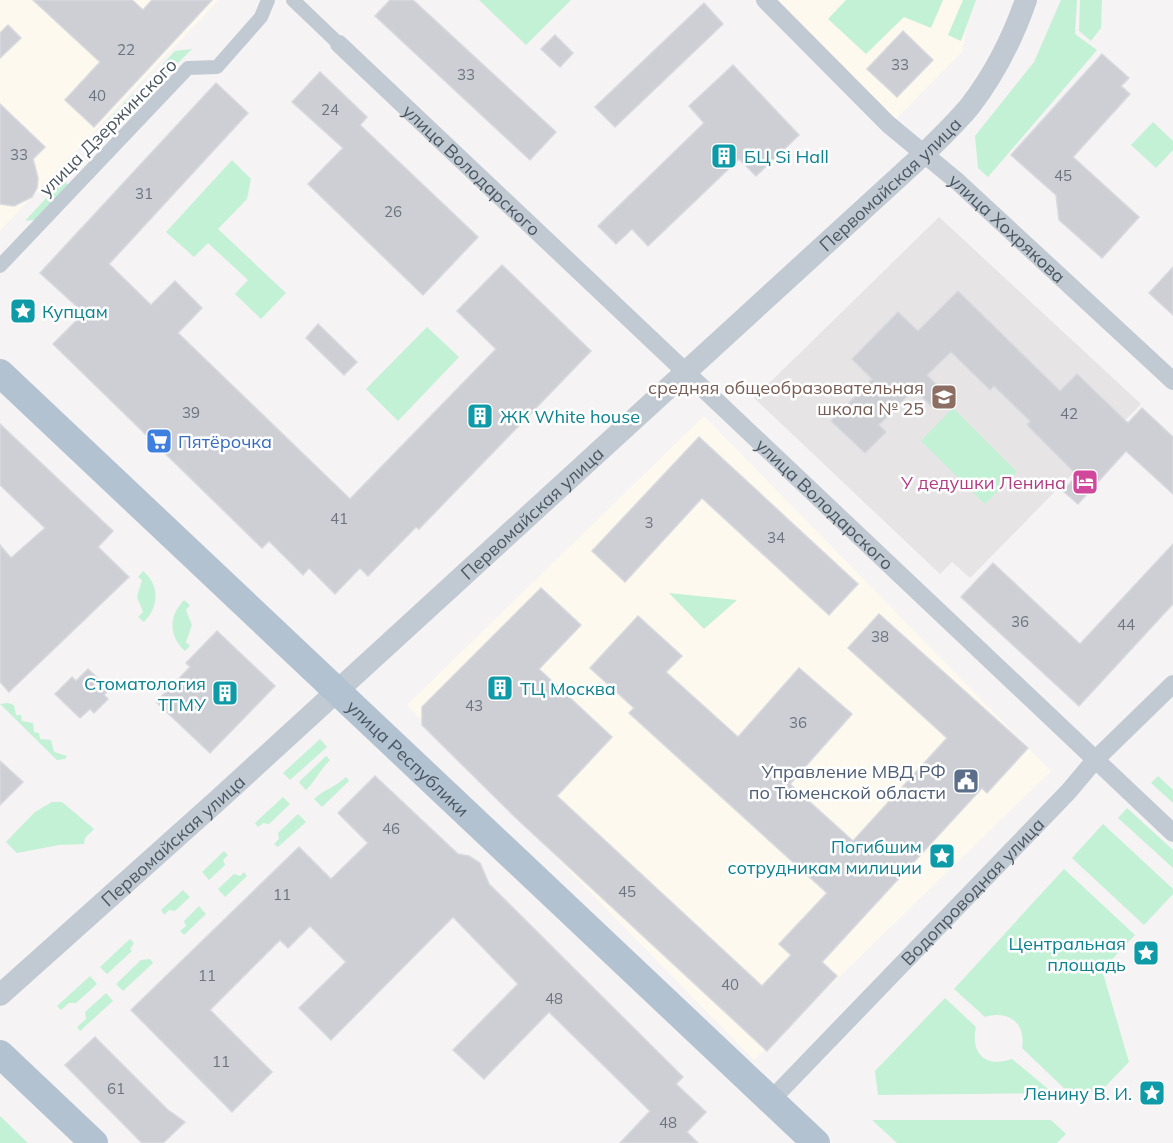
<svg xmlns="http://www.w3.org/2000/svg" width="1173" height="1143" font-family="Mulish,sans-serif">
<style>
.commercial{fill:#fdf9ef}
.education{fill:#e6e4e5}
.green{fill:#c3f1d5}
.building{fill:#cdcfd5;stroke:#d7d9de;stroke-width:1.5}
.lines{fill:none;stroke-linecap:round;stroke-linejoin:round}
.pedestrian{stroke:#c1cad2;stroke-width:14}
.minor{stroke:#c1cad2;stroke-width:18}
.tertiary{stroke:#c1cad2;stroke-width:22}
.primary{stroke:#b3c2d1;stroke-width:28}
.labels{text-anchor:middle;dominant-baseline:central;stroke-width:5;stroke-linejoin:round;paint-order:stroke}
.number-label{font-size:15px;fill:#6b747e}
.street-label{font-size:18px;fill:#4a5661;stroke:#fff}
.culture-label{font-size:18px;fill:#0d838f;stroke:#fff;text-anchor:start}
.education-label{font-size:18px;fill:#785e54;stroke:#fff;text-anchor:end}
.shop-label{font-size:18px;fill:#366cbe;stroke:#fff;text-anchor:start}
.hotel-label{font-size:18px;fill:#b23c85;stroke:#fff;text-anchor:end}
.service-label{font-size:18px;fill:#4e5e75;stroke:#fff;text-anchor:end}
</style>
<rect width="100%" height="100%" fill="#f5f3f3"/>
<g class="commercial">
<path d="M0 0H219L0 231Z"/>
<path d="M777 0H972L962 52 896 119Z"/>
<path d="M704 416 1051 771 754 1060 407 705Z"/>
</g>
<path class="education" d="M939 217 1141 404 970 578 952 562 940 574 754 398Z"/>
<g class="green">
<path d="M479 0H571L526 45Z"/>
<path d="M846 0H943L931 28 904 17 866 54 828 19Z"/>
<path d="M963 0H976L961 41 948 35Z"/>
<path d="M1061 0H1077L1075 34 1097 50 988 177 978 168 975 136 1034 62Z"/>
<path d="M1080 0H1102L1101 28 1091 41 1079 31Z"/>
<path d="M192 49 154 87 163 64 175 51Z"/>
<path d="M133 94 142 102 122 124H104Z"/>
<path d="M1153 122 1173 141V150L1156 168 1131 145Z"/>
<path d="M232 160 251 179 247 199 218 229 286 293 261 319 235 294 248 280 208 243 194 257 166 232Z"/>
<path d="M63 180 70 186 40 219 25 221Z"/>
<path d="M427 327 459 357 398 421 366 389Z"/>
<path d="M953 408 1017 472 985 504 921 441Z"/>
<path d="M143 571C160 585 159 607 144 622L138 617 143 612 137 597 142 580 138 577Z"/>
<path d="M669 593 737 600 704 629Z"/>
<path d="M184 600 190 605 186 610 192 625 186 642 190 646 185 651C168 636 169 615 184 600Z"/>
<path d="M8 703 14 705 16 715H21L22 721 33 723 34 732 39 733 40 739 51 740 54 752 67 756 65 759 57 760 0 704Z"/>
<path d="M320 739 327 747 290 780 283 773Z"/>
<path d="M326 756 330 760C320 770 316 780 306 790L299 782Z"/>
<path d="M1158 776 1173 790V803L1151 783Z"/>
<path d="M346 777 349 781 322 807 314 799C326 788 336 787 346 777Z"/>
<path d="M283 797 290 804 269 824 263 823 258 827 255 823Z"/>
<path d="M52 802H62L94 829 85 838 84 844 59 845 17 853 6 842 35 812Z"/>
<path d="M1127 808 1173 850V868L1118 818Z"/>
<path d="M298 814 306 822 278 847 274 844 279 839 278 833Z"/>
<path d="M1103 824 1173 889V894L1144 925 1072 858Z"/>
<path d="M224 851 228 855 223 860 225 865 209 880 202 872Z"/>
<path d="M1064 869 1135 935 1102 970 1129 1062 1100 1092H1068L1022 1048C1026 1023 1009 1010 985 1017L954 989Z"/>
<path d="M244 872 247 876 225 897 218 889 234 874 240 876Z"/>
<path d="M183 890 190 897 175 911 169 910 164 915 161 910Z"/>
<path d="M199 906 206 914 184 935 180 931 186 926 184 921Z"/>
<path d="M130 939 134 943 130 949 132 951 107 974 100 967Z"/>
<path d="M150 959 153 963 123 991 116 984 141 960Z"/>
<path d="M90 976 97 984 76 1003H69L61 1010 57 1006Z"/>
<path d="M106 993 113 1001 80 1031 77 1027 86 1019 85 1012Z"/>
<path d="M945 998 976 1027C970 1054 986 1068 1012 1059L1053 1093 878 1095 875 1071Z"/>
<path d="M0 1116 28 1143H0Z"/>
<path d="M872 1120H1051L1066 1134 1057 1143H897Z"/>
</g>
<g class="building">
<path d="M33 0H132L143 10 152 0H212L94 127 65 100 100 62Z"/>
<path d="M390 0H413L556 132 530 160 375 16Z"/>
<path d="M704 3 723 24 615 127 595 107Z"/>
<path d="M8 25 21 38 0 58V33Z"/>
<path d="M903 31 933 60 897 97 867 69Z"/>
<path d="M555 35 573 53 560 67 541 49Z"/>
<path d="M1102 54 1129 78 1121 86 1130 94 1073 157 1139 217 1102 258 1059 220 1056 195 1011 155Z"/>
<path d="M733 65 799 135 756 176 739 159 648 246 632 229 616 244 598 226 704 123 689 106Z"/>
<path d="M320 72 367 117 360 125 478 237 423 295 308 184 343 148 292 102Z"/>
<path d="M216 83 248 113 109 264 151 305 175 281 202 308 178 333 350 499 496 349 457 311 502 265 591 351 419 529 416 527 368 576 360 568 335 594 309 568 303 575 269 541 262 548 53 344 84 313 40 273Z"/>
<path d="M0 104 45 147 33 159 38 178 37 188 32 197 14 206 0 204Z"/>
<path d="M1173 267V315L1149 293Z"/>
<path d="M958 291 1060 391 1077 374 1128 423 1142 408 1173 437V494L1126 451 1078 504 1063 491 1077 475 1027 425 1030 421 994 386 990 390 951 352 927 375 946 394 932 407 914 389 879 425 886 432 865 453 831 421 872 379 852 359 898 312 918 331Z"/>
<path d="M318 324 357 362 344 375 306 338Z"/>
<path d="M0 424 113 531 98 547 129 577 9 692 0 682V545L11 558 45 528 0 485Z"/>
<path d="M699 437 858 584 829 615 702 498 625 582 592 551Z"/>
<path d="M1173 544V604L1079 706 961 597 993 563 1080 644Z"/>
<path d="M541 588 581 625 539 669 612 737 557 796 762 986 791 955 779 944 827 893 629 713 634 708 590 668 638 616 682 656 666 672 738 737 799 668 852 714 790 784 853 841 947 738 848 648 879 614 1028 748 987 793 982 788 822 962 837 976 767 1051 516 818 422 725V707Z"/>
<path d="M217 631 275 686 210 753 156 702 190 667 186 663Z"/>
<path d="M88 669 109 689 104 695 108 699 94 713 90 709 80 718 55 694 72 677 76 681Z"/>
<path d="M0 761 23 782 0 805Z"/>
<path d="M375 776 458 854 469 856 480 863 489 884 683 1077 676 1084 706 1112 687 1132 698 1143H620L650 1111 549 1012 484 1079 453 1050 518 984 453 917 331 1040 299 1008 346 962 310 926 288 948 280 940 210 1010 272 1072 232 1112 131 1010 299 847 331 879 368 843 338 813Z"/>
<path d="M95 1037 168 1110 185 1122 163 1143H142L65 1065Z"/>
</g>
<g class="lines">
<g class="pedestrian">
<path d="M293 0 339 44"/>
<path d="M0 266 188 68 217 67 261 17 268 0"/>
</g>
<g class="minor">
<path id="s1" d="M765 0 888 124 958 182 1173 381"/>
<path id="s2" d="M339 44 1173 833"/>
<path id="s3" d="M771 1100 1069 791 1095 760 1173 684"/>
</g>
<path class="tertiary" id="s4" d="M0 995 218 800 925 153C940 138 956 123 970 106 994 75 1013 37 1026 0"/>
<g class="primary">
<path id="s5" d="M0 373 816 1143"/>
<path d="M0 1054 94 1143"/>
</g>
</g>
<defs>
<symbol id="building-square" viewBox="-11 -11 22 22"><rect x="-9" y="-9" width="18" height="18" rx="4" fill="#0f9aa8" stroke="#fff"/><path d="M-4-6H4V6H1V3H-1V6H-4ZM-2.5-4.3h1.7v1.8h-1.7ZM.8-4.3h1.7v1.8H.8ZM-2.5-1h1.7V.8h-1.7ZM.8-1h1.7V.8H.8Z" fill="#fff"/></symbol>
<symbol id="sight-square" viewBox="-11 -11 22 22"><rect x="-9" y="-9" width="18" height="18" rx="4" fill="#0f9aa8" stroke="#fff"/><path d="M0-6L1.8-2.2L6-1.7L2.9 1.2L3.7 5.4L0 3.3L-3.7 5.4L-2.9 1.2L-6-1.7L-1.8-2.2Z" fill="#fff"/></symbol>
<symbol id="school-square" viewBox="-11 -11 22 22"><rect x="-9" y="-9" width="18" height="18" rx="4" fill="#8d6e63" stroke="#fff"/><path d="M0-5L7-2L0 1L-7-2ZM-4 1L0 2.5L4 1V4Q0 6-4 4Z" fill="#fff"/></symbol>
<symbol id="supermarket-square" viewBox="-11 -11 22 22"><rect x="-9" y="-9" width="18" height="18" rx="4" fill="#3f7fe0" stroke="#fff"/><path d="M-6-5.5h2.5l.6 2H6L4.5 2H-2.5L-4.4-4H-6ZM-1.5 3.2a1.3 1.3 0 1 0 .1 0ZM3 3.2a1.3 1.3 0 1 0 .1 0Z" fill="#fff"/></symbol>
<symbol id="hotel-square" viewBox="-11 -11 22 22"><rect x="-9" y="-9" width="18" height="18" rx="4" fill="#d1479c" stroke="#fff"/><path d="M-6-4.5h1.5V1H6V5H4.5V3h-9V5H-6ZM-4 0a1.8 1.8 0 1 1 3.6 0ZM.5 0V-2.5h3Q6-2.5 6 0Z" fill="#fff"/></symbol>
<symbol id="civic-square" viewBox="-11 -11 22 22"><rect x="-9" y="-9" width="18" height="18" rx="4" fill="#5c6f8a" stroke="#fff"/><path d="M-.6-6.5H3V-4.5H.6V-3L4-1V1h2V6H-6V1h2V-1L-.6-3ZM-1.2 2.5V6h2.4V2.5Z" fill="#fff"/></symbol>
</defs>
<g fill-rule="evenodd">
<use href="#building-square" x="709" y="141" width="30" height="30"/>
<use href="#sight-square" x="8" y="296" width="30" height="30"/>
<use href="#school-square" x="929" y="382" width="30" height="30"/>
<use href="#building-square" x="465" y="401" width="30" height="30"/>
<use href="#supermarket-square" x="144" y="426" width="30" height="30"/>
<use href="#hotel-square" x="1070" y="467" width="30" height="30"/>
<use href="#building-square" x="485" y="673" width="30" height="30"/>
<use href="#building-square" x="210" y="678" width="30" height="30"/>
<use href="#civic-square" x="951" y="766" width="30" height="30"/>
<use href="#sight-square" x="927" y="841" width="30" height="30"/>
<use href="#sight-square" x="1131" y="938" width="30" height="30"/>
<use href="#sight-square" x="1137" y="1078" width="30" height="30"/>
</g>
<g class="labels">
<g class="number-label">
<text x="126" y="49">22</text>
<text x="900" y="64">33</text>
<text x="466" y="74">33</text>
<text x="97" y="95">40</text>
<text x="330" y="109">24</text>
<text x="19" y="154">33</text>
<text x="1063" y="175">45</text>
<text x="144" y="193">31</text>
<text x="393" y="211">26</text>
<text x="191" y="412">39</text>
<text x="1069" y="413">42</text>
<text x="339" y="518">41</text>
<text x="649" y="522">3</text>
<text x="776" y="537">34</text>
<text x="1020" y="621">36</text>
<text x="1126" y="624">44</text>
<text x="880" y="636">38</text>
<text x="474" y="705">43</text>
<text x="798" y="722">36</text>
<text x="391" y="828">46</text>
<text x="627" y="891">45</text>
<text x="282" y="894">11</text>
<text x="207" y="975">11</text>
<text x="730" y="984">40</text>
<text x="554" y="998">48</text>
<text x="221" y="1061">11</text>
<text x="116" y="1088">61</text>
<text x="668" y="1122">48</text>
</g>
<g class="street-label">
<text transform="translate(108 127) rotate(-45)">улица Дзержинского</text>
<text stroke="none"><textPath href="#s2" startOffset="183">улица Володарского</textPath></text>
<text stroke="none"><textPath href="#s4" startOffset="1204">Первомайская улица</textPath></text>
<text stroke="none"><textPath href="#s1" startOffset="333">улица Хохрякова</textPath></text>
<text stroke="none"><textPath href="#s2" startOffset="669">улица Володарского</textPath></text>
<text stroke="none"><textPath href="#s4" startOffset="718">Первомайская улица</textPath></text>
<text stroke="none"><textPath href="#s5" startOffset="561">улица Республики</textPath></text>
<text stroke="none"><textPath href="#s4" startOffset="232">Первомайская улица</textPath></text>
<text stroke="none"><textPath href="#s3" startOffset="290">Водопроводная улица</textPath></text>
</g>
<g class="culture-label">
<text x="744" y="156">БЦ Si Hall</text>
<text x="42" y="311">Купцам</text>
<text x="500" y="416">ЖК White house</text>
<text x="206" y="683" text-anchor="end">Стоматология<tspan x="206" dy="21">ТГМУ</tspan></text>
<text x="520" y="688">ТЦ Москва</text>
<text x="922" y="846" text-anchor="end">Погибшим<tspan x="922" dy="21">сотрудникам милиции</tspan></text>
<text x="1126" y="943" text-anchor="end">Центральная<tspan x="1126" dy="21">площадь</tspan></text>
<text x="1132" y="1093" text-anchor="end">Ленину В. И.</text>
</g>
<g class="education-label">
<text x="924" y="387">средняя общеобразовательная<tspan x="924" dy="21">школа № 25</tspan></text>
</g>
<g class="shop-label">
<text x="178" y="441">Пятёрочка</text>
</g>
<g class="hotel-label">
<text x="1066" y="482">У дедушки Ленина</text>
</g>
<g class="service-label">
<text x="946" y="771">Управление МВД РФ<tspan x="946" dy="21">по Тюменской области</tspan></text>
</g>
</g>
</svg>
